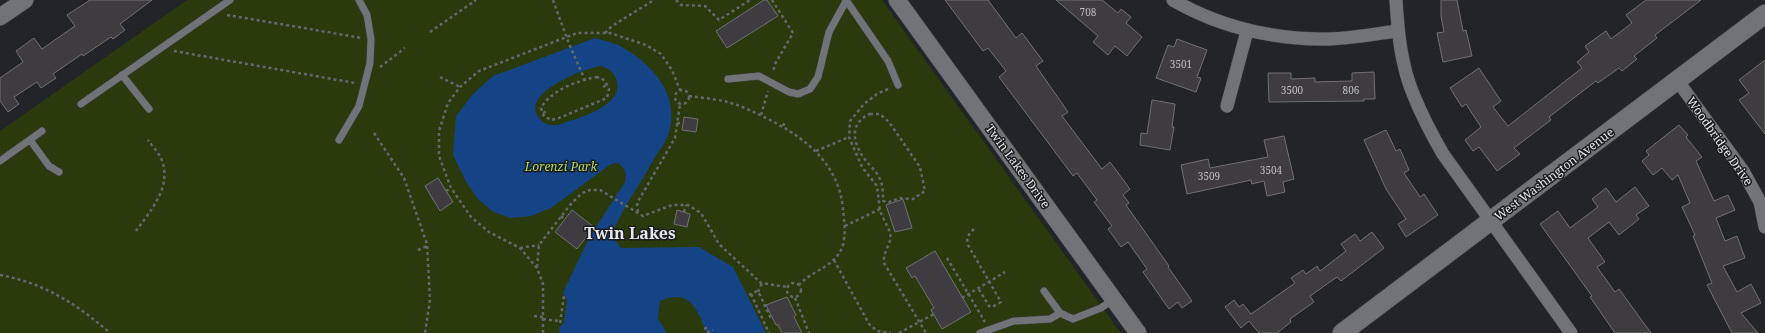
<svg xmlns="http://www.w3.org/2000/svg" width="1765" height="333" font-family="'Noto Serif',serif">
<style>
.green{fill:#2a3a0d}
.water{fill:#154486;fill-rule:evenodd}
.building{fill:#3e3c41;stroke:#726f75}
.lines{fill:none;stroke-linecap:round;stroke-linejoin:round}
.service-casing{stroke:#3c3e42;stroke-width:8}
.minor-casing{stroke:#3c3e42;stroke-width:14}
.tertiary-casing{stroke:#3c3e42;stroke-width:18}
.secondary-casing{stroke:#3c3e42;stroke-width:20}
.path{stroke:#65676c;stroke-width:2.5;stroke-dasharray:3 3;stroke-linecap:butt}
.service{stroke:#707378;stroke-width:7}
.minor{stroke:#707378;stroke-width:13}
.tertiary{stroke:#707378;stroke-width:17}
.secondary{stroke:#707378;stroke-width:19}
.labels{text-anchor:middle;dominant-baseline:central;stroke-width:3;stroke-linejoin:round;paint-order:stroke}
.number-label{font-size:10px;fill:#bdbdc1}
.street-label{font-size:12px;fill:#e7e8ec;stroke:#191b1f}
.park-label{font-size:12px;font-style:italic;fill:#adda68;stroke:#191b1f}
.district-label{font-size:16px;font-weight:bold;fill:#e7e8ec;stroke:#191b1f}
</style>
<rect width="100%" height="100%" fill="#222429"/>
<path class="green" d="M187 0H882L1121 333H0V131Z"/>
<path class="water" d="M595 38C602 40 611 42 618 45 651 62 682 95 668 135 665 143 659 151 654 159 640 184 623 208 611 235L621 248 699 247 733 267 766 333H707C697 309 690 288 660 301L658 319 667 333H560L559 327 564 323 567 299 563 293 589 238 625 182C627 173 625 169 618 163L611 164 551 208 531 216 511 218 492 211 478 199 466 182 453 155 456 116 473 94 493 76ZM601 66C610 69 615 73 617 82 622 105 583 117 566 122 562 124 556 126 551 125 542 124 532 113 536 103 544 85 583 69 601 66Z"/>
<g class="building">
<path d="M90 0H152L120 24 125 30 113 39 111 37 83 56 82 54 53 74 56 78 41 88 37 82 14 97 19 104 8 112 0 101V78L23 62 16 51 34 38 42 49 75 26 67 15Z"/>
<path d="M764 0H767L778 16 727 48 716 31Z"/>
<path d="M945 0H988L1016 38 1022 33 1043 61 1036 66 1068 112 1062 116 1102 169 1110 162 1130 189 1123 195 1129 203 1126 205 1169 266 1168 267 1192 301 1182 308 1178 302 1169 309 1143 272 1147 269 1128 242 1121 247 1108 229 1112 226 1094 202 1097 200 1077 173 1073 176 999 77 1006 71 988 48 983 51Z"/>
<path d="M1056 0H1102L1118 13 1121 9 1131 17 1126 23 1142 37 1127 56 1115 46 1108 55 1093 42 1098 36Z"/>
<path d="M1441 0H1457L1463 31 1466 30 1472 56 1443 62 1437 33 1444 32 1441 16Z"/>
<path d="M1646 0H1701L1655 35 1657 38 1634 56 1637 59 1622 71 1619 68 1598 83 1596 81 1549 117 1551 120 1514 148 1520 154 1497 171 1479 147 1473 151 1465 140 1481 127 1466 104 1462 107 1450 88 1479 68 1501 101 1493 107 1508 126 1582 68 1577 62 1589 52 1585 46 1606 31 1611 39 1632 23 1626 15Z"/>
<path d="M1177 39 1207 50 1197 77 1201 78 1196 92 1156 78 1168 45 1174 47Z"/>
<path d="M1765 60V134L1739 100 1749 93 1739 80Z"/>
<path d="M1374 72 1375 99H1364V101L1269 102 1268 73H1291V79L1315 78V82L1352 81V73Z"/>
<path d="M1152 100 1175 104 1172 127H1174L1170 150 1140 145 1141 133 1147 134Z"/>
<path d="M684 117 698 119 696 132 682 130Z"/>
<path d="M1679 125 1688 135 1686 137 1702 157 1696 161 1714 201 1728 195 1735 210 1716 218 1725 241 1737 236 1745 258 1723 266 1737 292 1751 284 1761 303 1741 313 1758 333H1732L1707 285 1712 283 1693 236 1695 235 1682 207 1690 203 1678 175 1672 180 1662 168 1653 175 1642 161 1649 155 1646 151Z"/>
<path d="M1386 130 1396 151 1400 149 1409 170 1404 173 1420 197 1424 194 1438 215 1406 237 1398 224 1406 219 1386 189 1364 140Z"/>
<path d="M1284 136 1294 179 1283 182 1285 192 1267 196 1264 181 1252 184 1251 180 1187 194 1181 165 1208 159 1210 168 1268 157 1264 140Z"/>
<path d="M438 178 453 202 440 211 425 186Z"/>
<path d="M1635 187 1649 206 1636 215 1639 219 1619 235 1609 222 1588 238 1605 262 1597 267 1615 292 1619 289 1651 333H1615L1590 297 1592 296 1540 224 1558 211 1570 228 1598 207 1592 199 1606 188 1616 202Z"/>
<path d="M903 199 912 228 895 232 886 205Z"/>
<path d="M572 210 594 227 577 249 555 232Z"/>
<path d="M677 210 690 214 687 227 674 224Z"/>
<path d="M1372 232 1384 248 1341 281 1337 277 1310 296 1314 302 1290 319 1291 322 1277 333H1259L1249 321 1241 328 1225 307 1234 300 1239 307 1243 304 1251 314 1295 283 1291 278 1303 270 1306 274 1317 266 1320 271 1346 251 1341 244 1355 234 1360 241Z"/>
<path d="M935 251 971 312 942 329 931 310 934 308 915 276 912 278 906 268Z"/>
<path d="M787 297 796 315 794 317 802 333H782L778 325H776L766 305Z"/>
</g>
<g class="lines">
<defs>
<g id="service">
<path d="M846 0 888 61 898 85"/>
<path d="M122 75 149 109"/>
<path d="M728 79 759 76 789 92 798 94 810 89 818 77 829 32 846 1"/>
<path d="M81 104 230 0"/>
<path d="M30 140 49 166 59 172"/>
<path d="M339 140 359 106 370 63 371 39 367 15 359 0"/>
<path d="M0 161 42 131"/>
<path d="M1044 291 1060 313 1073 319 1101 308 1114 299"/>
<path d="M980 333 1014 321 1050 319 1060 313"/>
</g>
<g id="minor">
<path d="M1173 0C1218 26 1267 38 1319 39 1345 40 1372 34 1398 31"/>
<path d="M1396 0C1398 33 1401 66 1414 96 1422 116 1432 135 1443 154L1571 333"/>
<path d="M1677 80 1743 171 1760 202 1765 227"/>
<path d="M1227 106 1247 31"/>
</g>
<g id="tertiary">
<path d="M897 0 1138 333"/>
<path d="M0 17 25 0"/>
</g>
<path id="secondary" d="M1342 333 1765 14"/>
</defs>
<use href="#service" class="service-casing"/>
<use href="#minor" class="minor-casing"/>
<use href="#tertiary" class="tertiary-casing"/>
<use href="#secondary" class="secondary-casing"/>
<g class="path">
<path d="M553 0 569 44 585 80"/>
<path d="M676 0 681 5 705 6 719 20 750 0"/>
<path d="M772 0 793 33 775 64 773 72"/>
<path d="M227 15 362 38"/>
<path d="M430 32 476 0"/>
<path d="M605 33 612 26 654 0"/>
<path d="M174 51 355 83"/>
<path d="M380 67 405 48"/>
<path d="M440 77 460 87"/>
<path d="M596 77C604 78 606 82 609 89L607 98 559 118 551 120 544 116 541 108C551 90 577 81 596 77Z"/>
<path d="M603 87 607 85"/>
<path d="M888 89 877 94 864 104 850 121 849 137 862 167 877 186 880 211 889 230 891 238 884 256V263L926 333"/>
<circle cx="682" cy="97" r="7"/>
<path d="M689 96C702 98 716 99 728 102 742 106 756 113 770 120 807 139 839 165 843 209 844 220 846 234 843 245 836 267 812 270 799 285"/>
<path d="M543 113 547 111"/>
<path d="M870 114H880L889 122 909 151 920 167 925 191 913 199 900 198 889 202 883 201C883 193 883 184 879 177 875 170 868 164 863 157 852 140 850 123 870 114Z"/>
<path d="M761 115 768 91"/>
<path d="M677 123 683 124"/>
<path d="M783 126 785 122"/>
<path d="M374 133 404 178 427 244 430 300 425 333"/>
<path d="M816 151 849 137"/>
<path d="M446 191 451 188"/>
<path d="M638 212 637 203 675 138 680 104"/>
<path d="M684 212 686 205"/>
<path d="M561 216 565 220"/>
<path d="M845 226 880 209"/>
<path d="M974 229C969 234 966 237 968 245L1001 302 992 307 989 306 978 288"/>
<path d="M136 231C151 210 173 186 161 158 158 152 152 146 148 140"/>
<path d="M520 248 539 245"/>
<path d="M418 250 427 246"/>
<path d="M947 258 985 322"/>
<path d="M834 260 869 324 877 331 891 333"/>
<path d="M537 267 539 245 570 205 582 193 590 190H600L643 216 672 205H688L701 213 719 244 761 283 787 287"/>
<path d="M0 275C44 283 77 304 110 333"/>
<circle cx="794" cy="290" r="7"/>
<path d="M758 292 762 283"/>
<path d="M751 294 769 333"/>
<path d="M749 295 757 291 760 295 771 319H773"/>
<path d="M795 298 809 333"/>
<path d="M962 298 1005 272"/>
<path d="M534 316 543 317"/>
<path d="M543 319 558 321 560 323 564 296"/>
<path d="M704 329 707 328 708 332 713 330"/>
<path d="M543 333V284L537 268 520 248 489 232 471 217 451 188 439 156V131L448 103 460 87 479 71 577 33H610L646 45 661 54 672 70 680 90"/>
<path d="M899 333 934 314"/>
</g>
<use href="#service" class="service"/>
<use href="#minor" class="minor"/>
<use href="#tertiary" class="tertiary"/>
<use href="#secondary" class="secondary"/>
</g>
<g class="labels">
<g class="number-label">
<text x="1088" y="12">708</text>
<text x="1181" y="64">3501</text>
<text x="1292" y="90">3500</text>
<text x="1351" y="90">806</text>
<text x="1271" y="170">3504</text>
<text x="1209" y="176">3509</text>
</g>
<g class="street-label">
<text transform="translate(1720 141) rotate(55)">Woodbridge Drive</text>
<text transform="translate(1018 166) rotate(54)">Twin Lakes Drive</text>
<text transform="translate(1554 174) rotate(-37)">West Washington Avenue</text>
</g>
<g class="park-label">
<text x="561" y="166">Lorenzi Park</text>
</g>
<g class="district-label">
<text x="630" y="233">Twin Lakes</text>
</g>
</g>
</svg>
